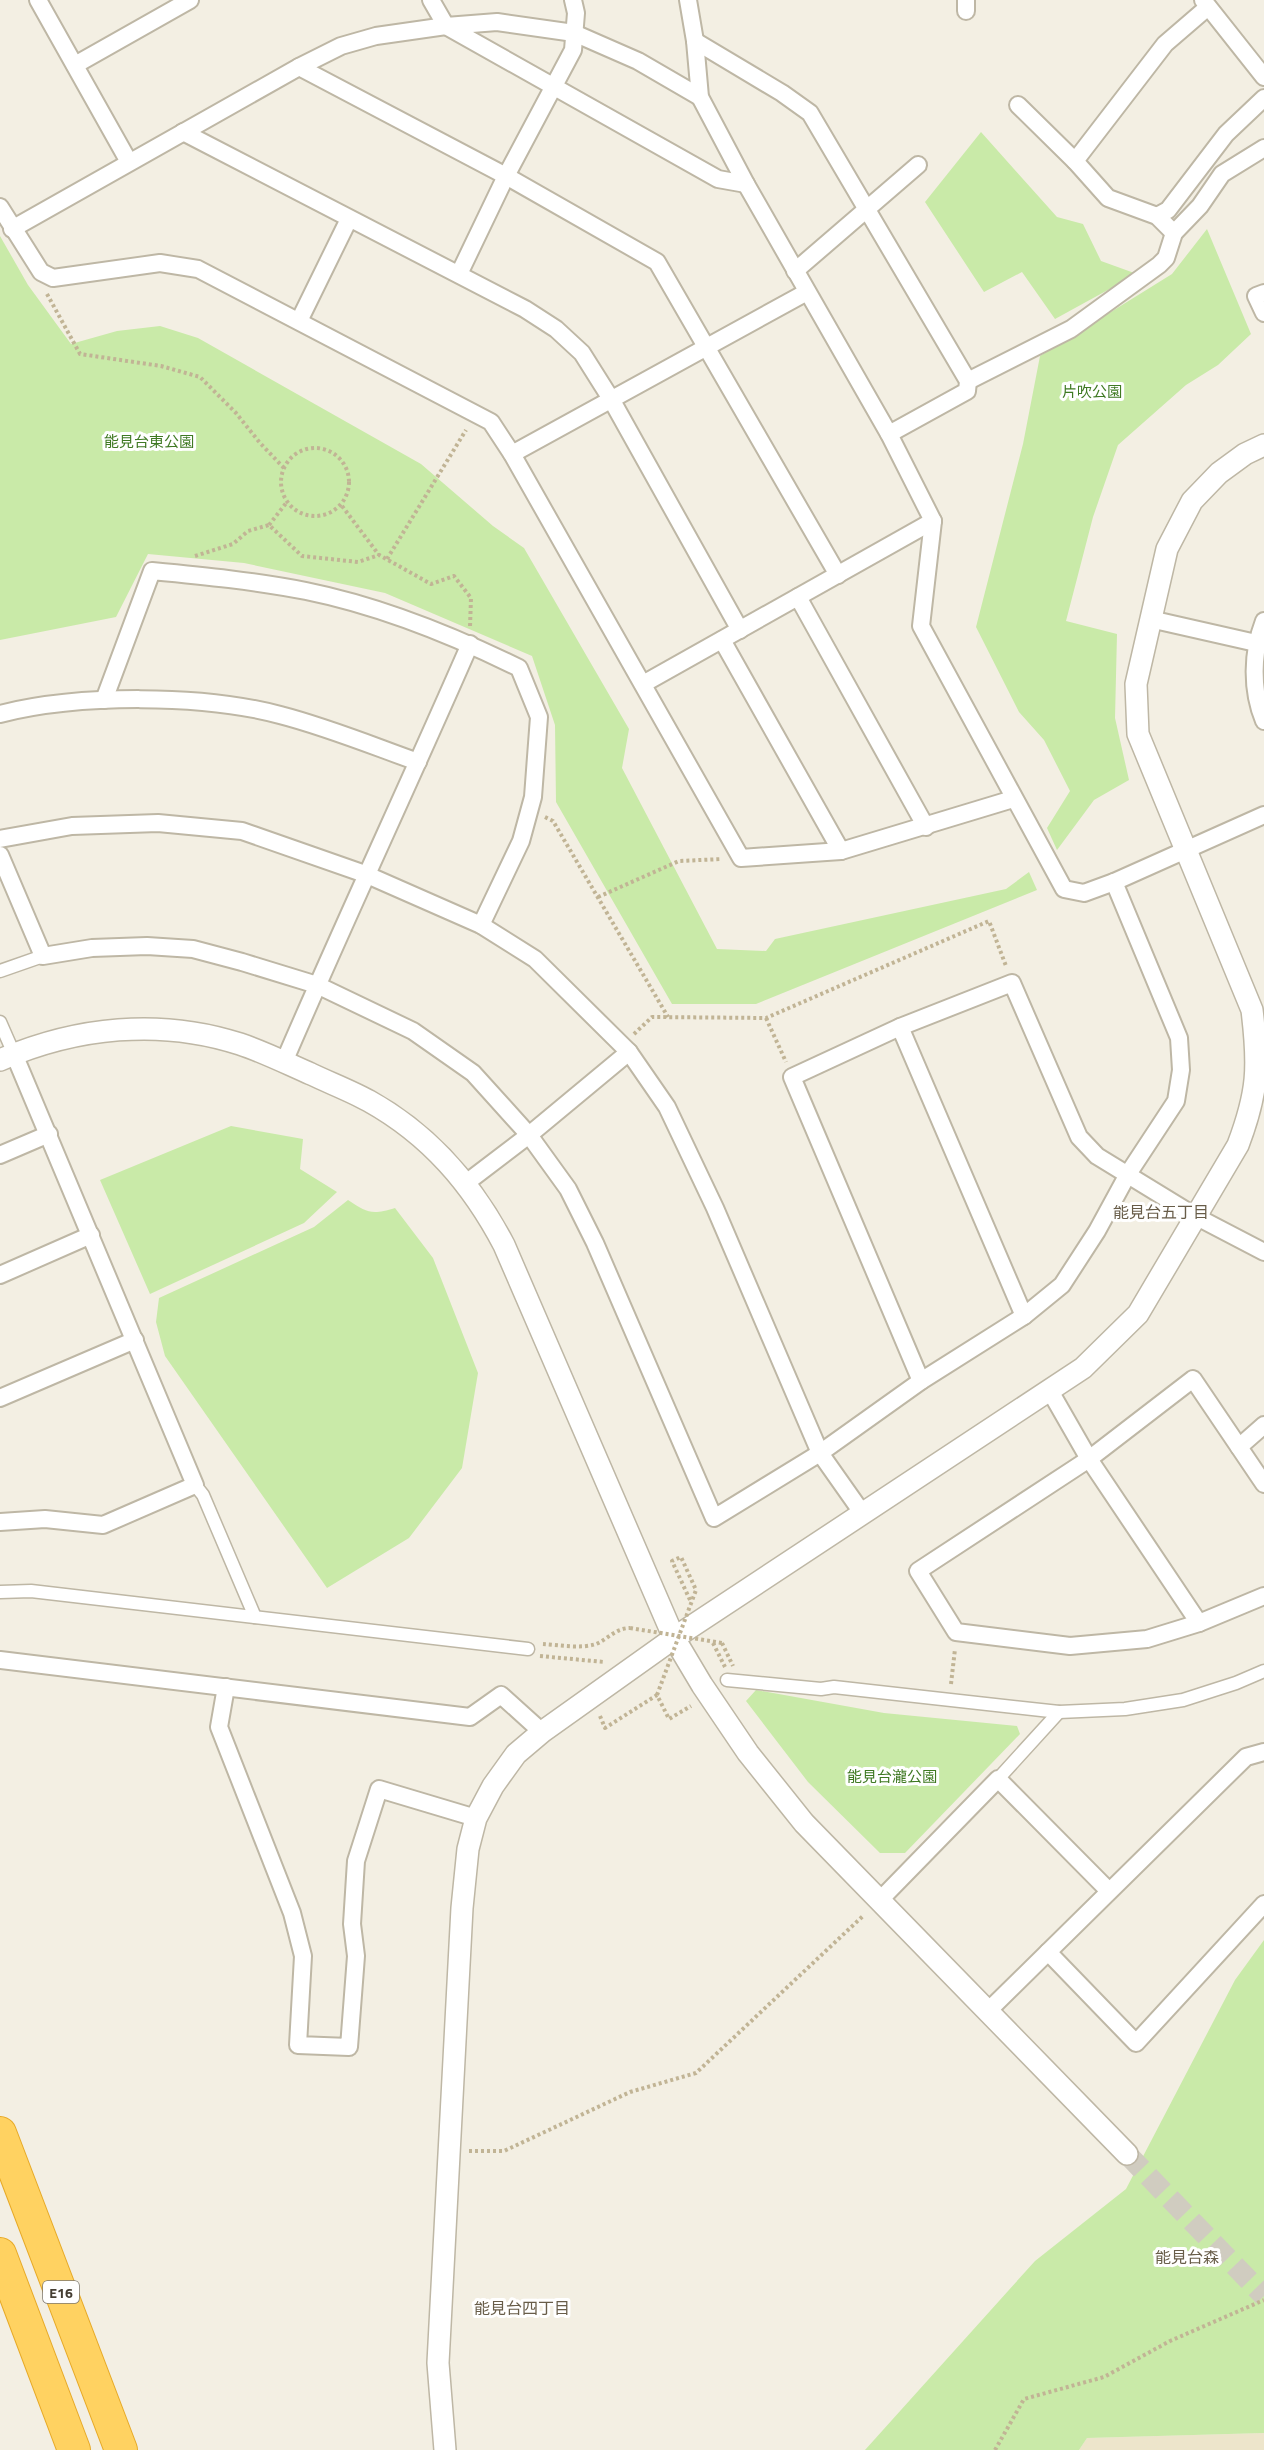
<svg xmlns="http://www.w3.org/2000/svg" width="1264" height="2450" font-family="'Titillium Web','Noto Sans JP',sans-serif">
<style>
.education{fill:#ede5cb}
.green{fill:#c9eaa8}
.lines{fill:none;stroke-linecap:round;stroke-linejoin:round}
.tertiary-tunnel{stroke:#d0ccc0;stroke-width:21;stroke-dasharray:21 10;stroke-linecap:butt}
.pedestrian-casing{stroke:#beb7a5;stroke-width:15}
.minor-casing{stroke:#beb7a5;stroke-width:20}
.tertiary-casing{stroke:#beb7a5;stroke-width:24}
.motorway-casing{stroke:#e7aa28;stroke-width:34}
.path{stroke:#c1b495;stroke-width:4;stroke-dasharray:3 3;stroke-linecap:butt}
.pedestrian{stroke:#fff;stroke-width:12}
.minor{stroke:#fff;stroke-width:16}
.tertiary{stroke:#fff;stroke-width:21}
.motorway{stroke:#ffd261;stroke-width:32}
.path-bridge{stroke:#c1b495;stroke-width:4;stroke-dasharray:3 3;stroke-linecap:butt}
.labels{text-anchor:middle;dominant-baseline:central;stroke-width:6;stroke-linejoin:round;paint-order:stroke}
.shield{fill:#fff;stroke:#7d7870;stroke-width:1.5}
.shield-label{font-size:14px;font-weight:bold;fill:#453e33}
.park-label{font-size:15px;fill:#3f7923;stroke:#fff}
.neighbourhood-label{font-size:16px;fill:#685d49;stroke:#fff}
</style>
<rect width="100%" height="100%" fill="#f3efe3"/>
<path class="education" d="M1264 2433V2450H1079L1087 2438Z"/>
<g class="green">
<path d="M981 132 1057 217 1083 224 1101 261 1137 274 1055 319 1022 272 984 292 925 202Z"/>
<path d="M1207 229 1251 334 1218 365 1186 385 1118 445 1093 517 1066 621 1117 634 1115 718 1129 780 1094 800 1057 850 1047 828 1070 791 1044 740 1019 712 976 627 1023 444 1040 356 1172 274Z"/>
<path d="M0 236 28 285 71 344 117 331 160 326 198 338 421 464 493 526 524 548 629 729 622 768 717 949 766 951 775 939 1006 889 1029 872 1037 890 756 1004H672L556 802 555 725 532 656 385 593 244 563 148 554 116 617 0 640Z"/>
<path d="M231 1126 303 1139 300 1169 337 1192 304 1223 150 1294 100 1180Z"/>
<path d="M348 1200C367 1213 372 1215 395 1208L433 1258 478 1373 462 1468 409 1538 327 1588 165 1356 156 1322 159 1298 314 1227Z"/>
<path d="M756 1690 884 1713 1017 1726 1020 1734 905 1853H880L808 1782 746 1701Z"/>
<path d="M1264 1940V2433L1087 2438 1079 2450H865L1035 2261 1126 2189 1235 1980Z"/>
</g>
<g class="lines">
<path class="tertiary-tunnel" d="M1127 2154 1264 2296"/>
<defs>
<g id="pedestrian">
<path d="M0 971 43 956"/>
<path d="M0 1022 14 1054"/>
<path d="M195 1485 203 1495 255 1617"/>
<path d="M0 1592 31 1591 528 1649"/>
<path d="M727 1680 821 1689 834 1687 1059 1712 1125 1709 1183 1700 1236 1683 1264 1671"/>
<path d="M998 1779 1059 1712"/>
</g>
<g id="minor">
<path d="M38 0 129 162"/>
<path d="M431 0 446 26 718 179 746 184"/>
<path d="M688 0 695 41 700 97 746 184 889 434 933 521 921 626 1064 889 1084 893 1114 882 1264 815"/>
<path d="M1203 0 1264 77"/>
<path d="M966 11V0"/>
<path d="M695 41 782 93 810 113 968 381 967 391 889 434"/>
<path d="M75 65 190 0"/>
<path d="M299 67 506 176 657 262 838 575"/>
<path d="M1018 105 1075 161"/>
<path d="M183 132 525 309 556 329 582 353 611 399 740 630"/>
<path d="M0 207 41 272 53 278 160 263 198 269 491 422 512 454 741 858 841 851 1013 799"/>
<path d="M1157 216 1168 210 1226 134 1264 98"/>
<path d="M12 229 299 67 341 46 376 36 446 26 497 22 574 33 638 61 700 97"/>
<path d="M1174 233 1157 216 1108 198 1075 161 1165 44 1208 7"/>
<path d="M795 271 918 165"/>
<path d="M459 274 506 176 573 50 576 13 573 0"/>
<path d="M1264 293 1256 296 1264 313"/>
<path d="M299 321 349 219"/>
<path d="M968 381 1071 329 1159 265 1166 258 1174 233 1200 206 1222 174 1264 148"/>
<path d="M512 454 807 292"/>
<path d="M798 597 926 827"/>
<path d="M1150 619 1256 643"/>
<path d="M1264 621C1252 652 1251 690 1264 721"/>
<path d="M722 640 841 851"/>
<path d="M643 684 933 521"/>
<path d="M104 700 152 571C204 576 255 581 306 591 380 606 452 635 519 668L539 717 533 797 521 841 481 925"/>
<path d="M0 714C79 694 202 694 280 715 327 727 373 746 418 762"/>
<path d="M0 839 72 826 158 823 242 831 365 874 481 925 535 959 629 1052 667 1107 715 1208 820 1453 863 1514"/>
<path d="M0 855 43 956 92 948 147 946 193 949 242 962 317 985 413 1031 473 1073 529 1135 568 1189 595 1243 714 1518 820 1453 921 1381 1024 1316 1062 1285 1097 1231 1128 1174 1176 1101 1181 1070 1179 1038 1114 882"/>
<path d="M900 1027 1024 1316"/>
<path d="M284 1062C344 922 409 784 470 644"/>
<path d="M0 1155 49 1134"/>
<path d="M466 1183 529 1135 629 1052"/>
<path d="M0 1275 91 1235"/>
<path d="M921 1381 792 1077 900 1027 1012 983 1079 1137 1097 1156 1195 1216 1264 1252"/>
<path d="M1050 1391 1089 1459 1199 1623"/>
<path d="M0 1398 135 1340"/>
<path d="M1239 1447 1264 1425"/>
<path d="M1264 1484 1193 1379 1089 1459 918 1571 956 1632 1070 1646 1147 1639 1199 1623 1264 1596"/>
<path d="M0 1522 45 1519 103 1525 195 1485 14 1054"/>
<path d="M0 1660 470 1717 501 1695 542 1732"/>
<path d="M226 1687 219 1727 292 1913 303 1956 298 2045 349 2047 356 1956 352 1924 356 1861 379 1789 476 1818"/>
<path d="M879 1901 998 1779 1109 1891"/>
<path d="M1048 1952 1136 2043 1264 1904"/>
<path d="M988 2011 1246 1757 1264 1752"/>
</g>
<g id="tertiary">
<path d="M0 1060C76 1027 160 1018 240 1044 264 1052 288 1064 311 1074 330 1083 351 1091 369 1101 430 1135 472 1184 504 1245L674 1638 702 1685 748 1753 804 1823 1127 2154"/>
<path d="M445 2450 438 2363 462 1908 468 1849 476 1818 493 1786 516 1754 542 1732 674 1638 1083 1368 1138 1314 1238 1145C1258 1092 1259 1067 1252 1010L1138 734 1136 684 1167 549 1192 501 1219 473 1245 454 1264 445"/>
</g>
<g id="motorway">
<path d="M0 2133 121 2450"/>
<path d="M0 2254 74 2450"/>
</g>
</defs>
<use href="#pedestrian" class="pedestrian-casing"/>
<use href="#minor" class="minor-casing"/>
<use href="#tertiary" class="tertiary-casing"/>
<use href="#motorway" class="motorway-casing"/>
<g class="path">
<path d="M47 294 80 354 161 366 200 377 236 413 260 443 284 468"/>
<circle cx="315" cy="482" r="34"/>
<path d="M342 506 379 555"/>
<path d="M269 525 287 502"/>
<path d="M195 556 233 544 248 531 269 525 302 556 358 562 379 555 431 584 454 576 471 598 470 627"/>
<path d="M387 559 466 430"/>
<path d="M545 817 553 821 668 1017"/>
<path d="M598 897 679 861 722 859"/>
<path d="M766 1018 786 1062"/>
<path d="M634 1034 652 1017 766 1018 989 921 1006 966"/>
<path d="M690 1600 672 1561 681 1557 696 1590"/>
<path d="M713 1643 725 1667"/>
<path d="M722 1643 733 1666"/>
<path d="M543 1644C559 1645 581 1649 596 1644 608 1639 616 1628 630 1628"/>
<path d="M540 1656 604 1662"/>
<path d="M951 1684 955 1649"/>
<path d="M600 1716 605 1728 657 1695 669 1719 691 1706"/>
<path d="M469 2151H504L630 2092 696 2073 864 1915"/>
<path d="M995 2450 1024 2399 1104 2377 1170 2341 1264 2300"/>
</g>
<use href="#pedestrian" class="pedestrian"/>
<use href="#minor" class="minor"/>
<use href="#tertiary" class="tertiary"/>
<use href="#motorway" class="motorway"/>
<g class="path-bridge">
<path d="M630 1628 722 1643"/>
<path d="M657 1695 696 1590"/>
</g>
</g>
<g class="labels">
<rect class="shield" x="43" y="2281" width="36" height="22" rx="4.5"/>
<g class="shield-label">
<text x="61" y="2292">E16</text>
</g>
<g class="park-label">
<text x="1092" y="391">片吹公園</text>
<text x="149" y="441">能見台東公園</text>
<text x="892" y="1776">能見台瀧公園</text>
</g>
<g class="neighbourhood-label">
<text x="1161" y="1212">能見台五丁目</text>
<text x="1187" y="2257">能見台森</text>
<text x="522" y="2308">能見台四丁目</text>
</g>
</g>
</svg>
